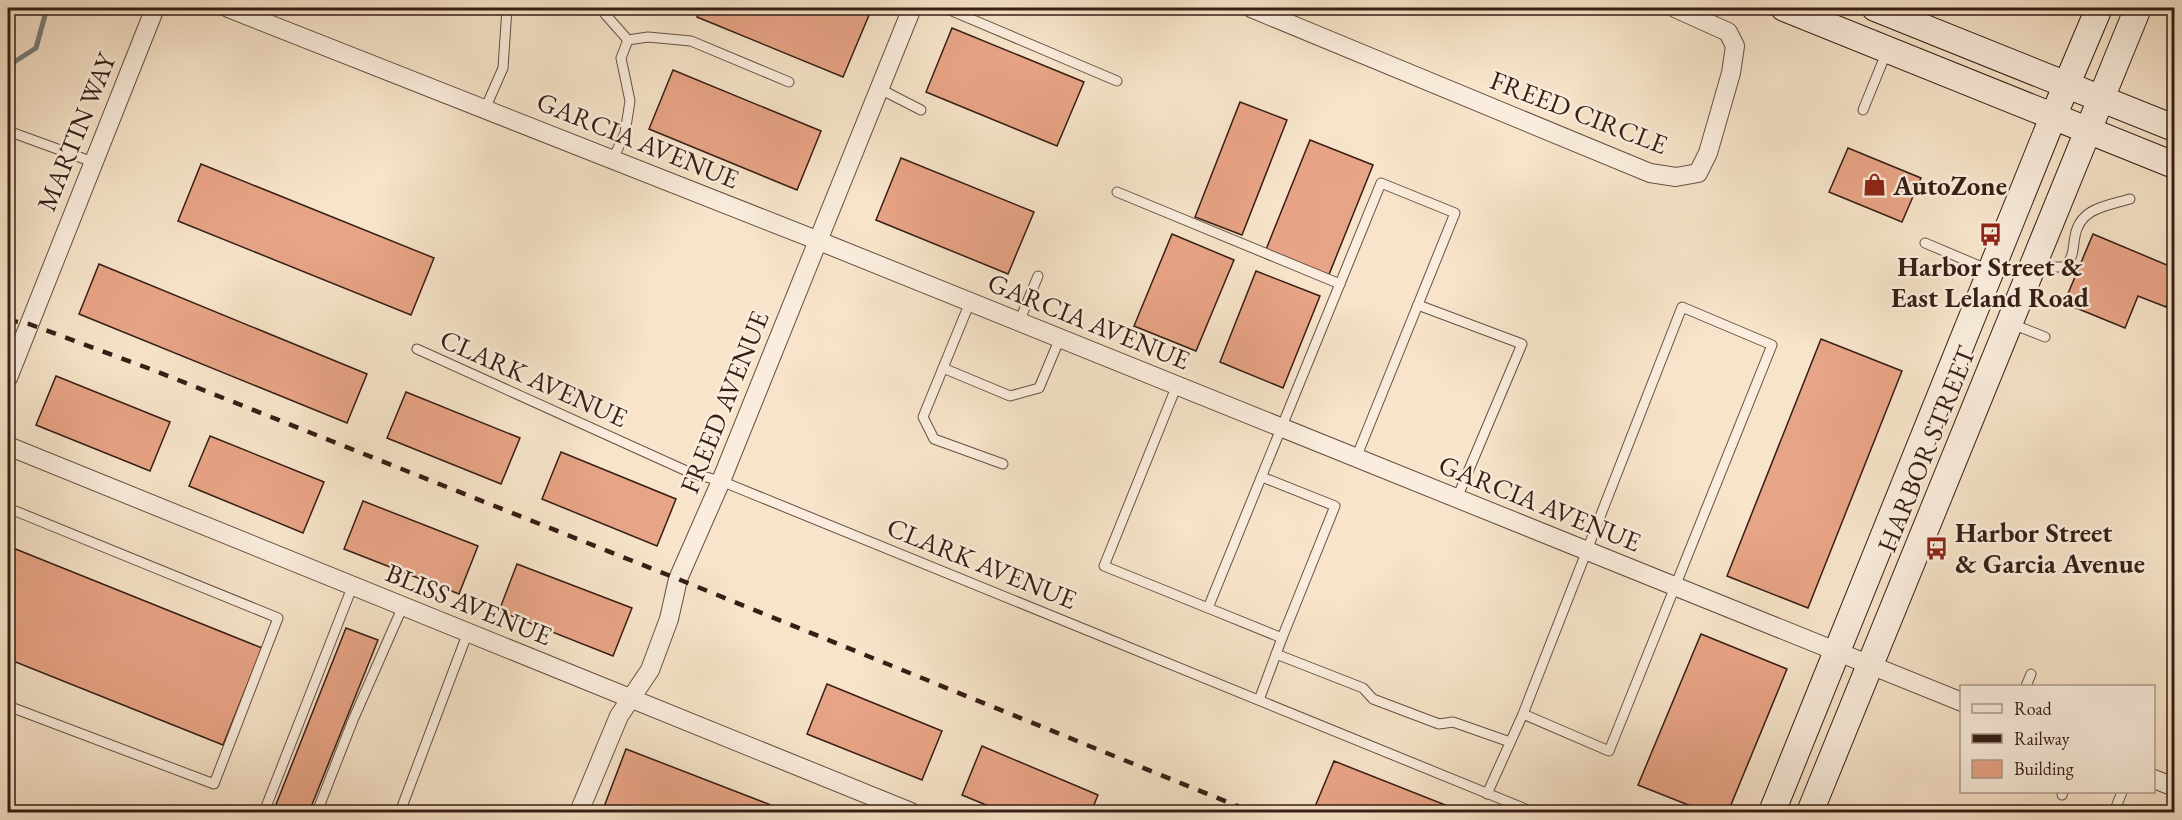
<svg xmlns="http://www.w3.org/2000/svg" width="2182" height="820" font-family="'EB Garamond',serif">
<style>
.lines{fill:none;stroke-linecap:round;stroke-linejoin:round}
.stream{stroke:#777d7c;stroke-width:5}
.building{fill:#e8a486;stroke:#361e15;stroke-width:1.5}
.lane-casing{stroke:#665042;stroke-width:11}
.street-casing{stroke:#665042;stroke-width:20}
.secondary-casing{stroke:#361e15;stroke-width:28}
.lane{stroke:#faeddd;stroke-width:9}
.street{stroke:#faeddd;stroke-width:18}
.secondary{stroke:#faeddd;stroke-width:26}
.rail{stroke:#361e15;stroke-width:4.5;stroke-dasharray:10 10;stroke-linecap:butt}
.labels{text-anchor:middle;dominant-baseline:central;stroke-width:5;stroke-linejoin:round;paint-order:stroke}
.street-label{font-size:27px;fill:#361e15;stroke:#faeddd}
.poi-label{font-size:27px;font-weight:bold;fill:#361e15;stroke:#faeddd;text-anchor:start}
</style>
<rect width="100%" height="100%" fill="#f7e4ca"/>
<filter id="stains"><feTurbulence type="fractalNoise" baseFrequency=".00333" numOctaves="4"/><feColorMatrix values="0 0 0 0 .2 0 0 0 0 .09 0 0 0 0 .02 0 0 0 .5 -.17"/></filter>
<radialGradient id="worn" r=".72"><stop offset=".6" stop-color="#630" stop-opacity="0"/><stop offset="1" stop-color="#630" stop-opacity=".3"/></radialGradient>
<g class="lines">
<path class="stream" d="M8 66 36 48 47 8"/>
</g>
<g class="building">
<path d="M701 8H872L843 77 697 17Z"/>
<path d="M952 28 1084 82 1057 146 926 92Z"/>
<path d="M673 70 821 131 797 190 649 129Z"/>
<path d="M1240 102 1287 120 1242 235 1195 217Z"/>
<path d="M1310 140 1373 165 1328 277 1265 252Z"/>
<path d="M1848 148 1921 178 1902 222 1829 192Z"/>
<path d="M901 158 1034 212 1008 274 876 220Z"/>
<path d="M201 164 434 258 411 315 178 221Z"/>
<path d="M1172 234 1234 260 1196 351 1134 326Z"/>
<path d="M2093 234 2174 268V286L2166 307 2138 296 2125 328 2064 303Z"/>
<path d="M99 264 367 374 347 423 79 314Z"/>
<path d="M1256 271 1320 296 1283 388 1220 362Z"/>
<path d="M1821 339 1902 371 1808 608 1727 576Z"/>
<path d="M56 376 170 422 150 471 36 425Z"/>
<path d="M406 392 520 438 501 484 387 438Z"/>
<path d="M210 436 324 482 303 533 189 486Z"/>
<path d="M561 452 676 499 657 546 542 499Z"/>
<path d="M363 501 478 546 459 594 344 549Z"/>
<path d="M8 546 262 648 223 745 8 659Z"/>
<path d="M517 564 632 608 613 656 499 611Z"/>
<path d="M346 628 378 640 309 812H273Z"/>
<path d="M1701 634 1787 669 1728 812H1706L1638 785Z"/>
<path d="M827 684 942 731 922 780 807 734Z"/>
<path d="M982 746 1098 795 1091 812H1003L962 795Z"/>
<path d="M626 749 789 812H602Z"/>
<path d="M1334 761 1463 812H1322L1314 809Z"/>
<path d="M1988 807 2001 812H1986Z"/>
</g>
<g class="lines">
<defs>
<g id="lane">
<path d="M607 8 605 14 628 40"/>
<path d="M945 8 1117 81"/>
<path d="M880 89 921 110"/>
<path d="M485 109 503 68 507 8"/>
<path d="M1863 110 1887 51"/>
<path d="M8 131 93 162"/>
<path d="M613 159 625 133 630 101 621 58 628 40 648 37 691 41 789 82"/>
<path d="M1117 192 1340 284"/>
<path d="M1925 243 1989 270"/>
<path d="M2036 267H2065C2075 253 2072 252 2075 236 2080 208 2106 206 2130 199"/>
<path d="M970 302 943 368 1010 396 1039 388 1060 338"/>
<path d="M1418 305 1522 344 1457 498"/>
<path d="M1019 322 1038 276"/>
<path d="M2012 324 2045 337"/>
<path d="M417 349 691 473 721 481 1533 812"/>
<path d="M943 368 923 417 934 439 1003 464"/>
<path d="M1177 385 1104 566 1208 608"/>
<path d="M1262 477 1335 506 1282 638 1208 608 1381 183 1455 213 1356 458"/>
<path d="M8 508 278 618 214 784 8 706"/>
<path d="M1276 654 1363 688 1373 699 1439 724 1453 722 1510 742"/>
<path d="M2026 686 2031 674"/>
<path d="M1259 700 1282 638"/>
<path d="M1487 794 1523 714 1682 307 1772 345 1609 751 1523 714"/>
<path d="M2062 795 2063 792"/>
<path d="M264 812 353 585"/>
<path d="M317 812 353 720 403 606"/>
<path d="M400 812 468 632"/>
<path d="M2114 812 2122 792"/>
</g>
<g id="street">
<path d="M228 8 819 241 1962 702"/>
<path d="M1251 8 1650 173 1676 177 1698 173 1708 153 1731 73 1735 46 1728 32 1675 8"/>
<path d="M8 378 155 8"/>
<path d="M8 446 911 812"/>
<path d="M2154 779 2174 787"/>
<path d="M579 812 619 716 650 670 669 619 678 579 721 481 912 8"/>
</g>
<g id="secondary">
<path d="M1784 8 2174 165"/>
<path d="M1875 8 2174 128"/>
<path d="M1772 812 2053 117 2099 8"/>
<path d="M1810 812 2138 8"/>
</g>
</defs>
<use href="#lane" class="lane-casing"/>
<use href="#street" class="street-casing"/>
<use href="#secondary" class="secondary-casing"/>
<use href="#lane" class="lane"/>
<use href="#street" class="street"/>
<use href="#secondary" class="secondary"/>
<path class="rail" d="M8 320 29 324 153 370 678 579 1252 812"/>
</g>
<defs>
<symbol id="shop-bare" viewBox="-9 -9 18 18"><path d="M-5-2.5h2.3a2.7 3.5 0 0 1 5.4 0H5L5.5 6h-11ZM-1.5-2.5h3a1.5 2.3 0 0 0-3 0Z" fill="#8f2418" stroke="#faeddd" stroke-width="2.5" paint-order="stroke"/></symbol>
<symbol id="bus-bare" viewBox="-9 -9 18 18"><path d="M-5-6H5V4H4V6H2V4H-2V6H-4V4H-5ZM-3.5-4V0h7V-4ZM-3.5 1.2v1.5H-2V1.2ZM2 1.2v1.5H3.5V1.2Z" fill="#8f2418" stroke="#faeddd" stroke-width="2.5" paint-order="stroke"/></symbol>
</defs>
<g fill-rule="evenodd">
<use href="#shop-bare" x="1858" y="168" width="33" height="33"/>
<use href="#bus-bare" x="1974" y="218" width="33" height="33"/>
<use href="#bus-bare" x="1920" y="532" width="33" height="33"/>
</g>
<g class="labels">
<g class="street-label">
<text transform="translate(1579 112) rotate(21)">FREED CIRCLE</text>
<text transform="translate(76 132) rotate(-68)">MARTIN WAY</text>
<text transform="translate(638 140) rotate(22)">GARCIA AVENUE</text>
<text transform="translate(1089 321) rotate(22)">GARCIA AVENUE</text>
<text transform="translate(534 378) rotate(24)">CLARK AVENUE</text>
<text transform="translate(724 402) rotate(-68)">FREED AVENUE</text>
<text transform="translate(1926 449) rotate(-68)">HARBOR STREET</text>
<text transform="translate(1540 503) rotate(22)">GARCIA AVENUE</text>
<text transform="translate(982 563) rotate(22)">CLARK AVENUE</text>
<text transform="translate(469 604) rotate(22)">BLISS AVENUE</text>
</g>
<g class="poi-label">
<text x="1893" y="185">AutoZone</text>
<text x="1990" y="266" text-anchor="middle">Harbor Street &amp;<tspan x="1990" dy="31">East Leland Road</tspan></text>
<text x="1955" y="532">Harbor Street<tspan x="1955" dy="31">&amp; Garcia Avenue</tspan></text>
</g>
</g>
<rect width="2182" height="820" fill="none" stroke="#f7e4ca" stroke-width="30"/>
<rect x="9" y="9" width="2164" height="802" fill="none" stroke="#361e15" stroke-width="3"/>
<rect x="15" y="15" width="2152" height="790" fill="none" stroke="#361e15" stroke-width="1.5"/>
<rect x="1960" y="685" width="195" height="108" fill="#faeddd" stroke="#ac9a8d" stroke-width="1.5"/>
<rect x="1972" y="704" width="30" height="9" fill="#faeddd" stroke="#ac9a8d" stroke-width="1.5"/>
<text x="2014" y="715" font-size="18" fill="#361e15">Road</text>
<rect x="1972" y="734" width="30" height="9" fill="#361e15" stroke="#ac9a8d" stroke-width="1.5"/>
<text x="2014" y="745" font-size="18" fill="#361e15">Railway</text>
<rect x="1972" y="760" width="30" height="18" fill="#e8a486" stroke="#ac9a8d" stroke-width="1.5"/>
<text x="2014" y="775" font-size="18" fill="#361e15">Building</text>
<rect width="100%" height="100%" filter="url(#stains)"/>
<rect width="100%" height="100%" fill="url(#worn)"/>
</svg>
